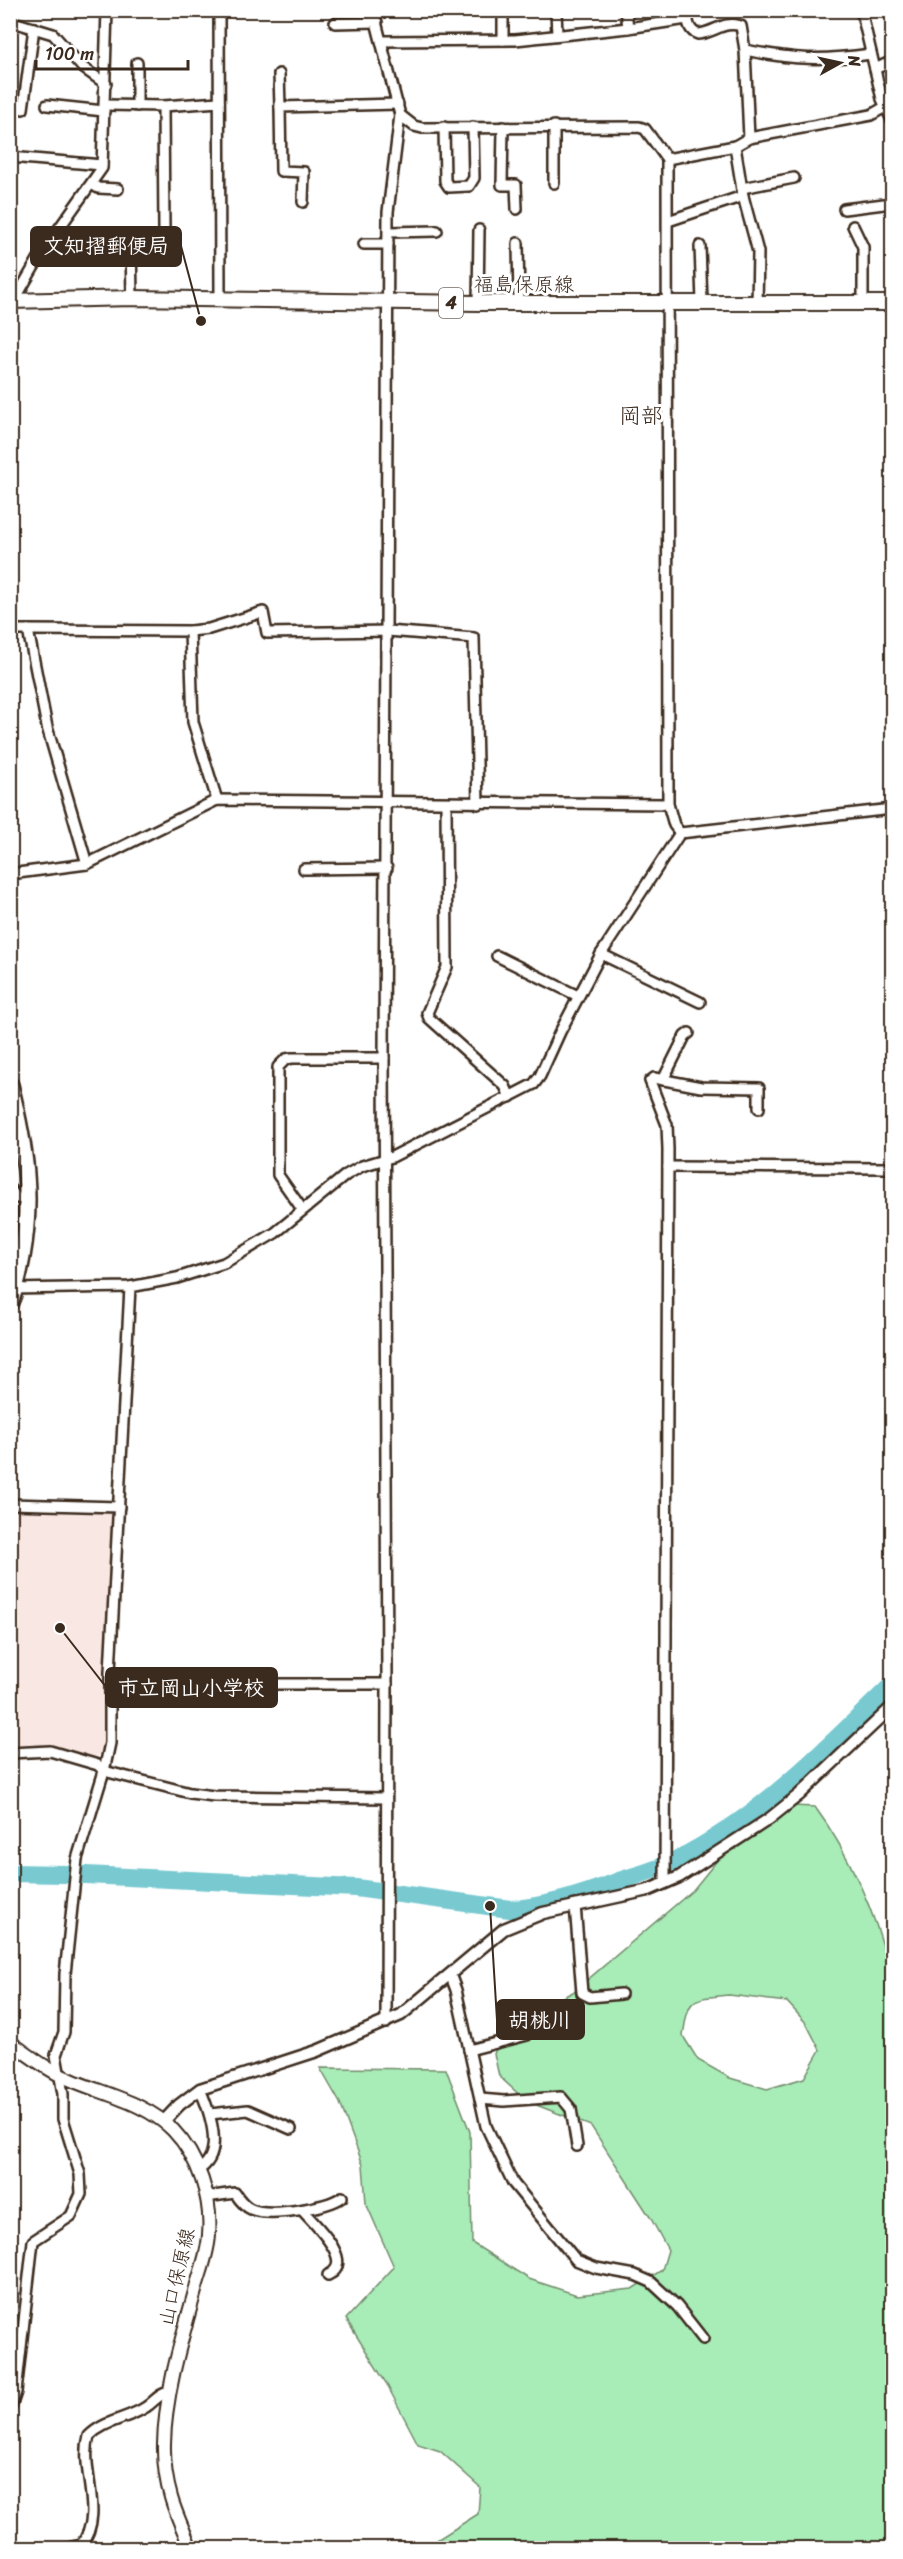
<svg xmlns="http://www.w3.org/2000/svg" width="903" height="2559" font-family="Sriracha,'Klee One',sans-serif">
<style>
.built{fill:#f8e7e2}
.green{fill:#a8ecb8;stroke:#728b6b;stroke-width:1.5;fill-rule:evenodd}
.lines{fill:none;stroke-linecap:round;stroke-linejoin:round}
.river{stroke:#78c9d0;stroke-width:18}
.minor-casing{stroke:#3b2a1e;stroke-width:14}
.tertiary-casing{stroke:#3b2a1e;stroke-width:15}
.secondary-casing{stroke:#3b2a1e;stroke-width:16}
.primary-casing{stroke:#3b2a1e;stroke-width:18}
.trunk-casing{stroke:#3b2a1e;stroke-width:20}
.minor{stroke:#fff;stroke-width:9}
.tertiary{stroke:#fff;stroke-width:10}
.secondary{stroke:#fff;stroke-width:12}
.primary{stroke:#fff;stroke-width:14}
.trunk{stroke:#fff;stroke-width:15}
.labels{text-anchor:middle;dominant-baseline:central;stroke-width:6;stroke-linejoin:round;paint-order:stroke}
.shield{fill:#fff;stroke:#766a62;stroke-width:1.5}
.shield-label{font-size:18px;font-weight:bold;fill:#3b2a1e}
.street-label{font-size:20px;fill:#3b2a1e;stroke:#fff}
.quarter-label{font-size:22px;fill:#3b2a1e;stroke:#fff}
.leader{fill:none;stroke:#3b2a1e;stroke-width:2}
.callout-dot{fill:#3b2a1e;stroke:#fff;stroke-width:2}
.callout{fill:#3b2a1e;stroke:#3b2a1e;stroke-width:2}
.callout-label{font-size:21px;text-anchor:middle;font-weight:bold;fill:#fff}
</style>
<rect width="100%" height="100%" fill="#fff"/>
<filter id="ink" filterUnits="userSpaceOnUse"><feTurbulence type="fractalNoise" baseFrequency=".0167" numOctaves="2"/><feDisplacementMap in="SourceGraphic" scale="12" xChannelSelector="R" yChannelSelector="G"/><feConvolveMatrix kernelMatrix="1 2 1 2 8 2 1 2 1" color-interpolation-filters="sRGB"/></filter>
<g filter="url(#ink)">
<path class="built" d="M11 1510 110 1511 114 1516 105 1740 101 1753 98 1756 91 1757 50 1745 11 1748Z"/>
<path class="green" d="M792 1806 815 1807C851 1856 876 1916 892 1976V2548H424L478 2514 480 2487 440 2451 418 2444 386 2383 346 2319 394 2267 366 2203 363 2165 340 2103 320 2068 446 2069 470 2132 472 2243 529 2279 577 2295 632 2289 662 2270 668 2250 650 2217 591 2126 526 2101 499 2076 494 2054 505 2025 573 1992 693 1890 755 1814ZM729 1995 787 2002 806 2023 820 2050 804 2078 767 2089 730 2078 698 2060 683 2036C689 1996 691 1999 729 1995Z"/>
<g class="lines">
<path class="river" d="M10 1873 65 1874 356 1888 510 1909C545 1907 583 1895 616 1882 636 1875 658 1870 676 1860 760 1818 825 1749 892 1685"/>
<defs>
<g id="minor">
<path d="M219 10 220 298"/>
<path d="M556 10 557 35"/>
<path d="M626 10 628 28"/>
<path d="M688 10C687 20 688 31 698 34 714 33 724 20 741 26L745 50 749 138"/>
<path d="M861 10 882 99 892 120"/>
<path d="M10 21 53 34 82 67 106 84"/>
<path d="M335 23 377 22"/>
<path d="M503 40V10"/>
<path d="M382 41 515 40 628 28 687 19"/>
<path d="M745 50C795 60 821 61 871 54"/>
<path d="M137 63V106"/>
<path d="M875 69 892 61"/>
<path d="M279 74 280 107"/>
<path d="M47 105 104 111"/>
<path d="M105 105 163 106 219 102"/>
<path d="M163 106 164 230"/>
<path d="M23 109 34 28"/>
<path d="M400 115 414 126 422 128 639 127 645 129 667 159 668 804"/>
<path d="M444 127 445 181 449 187 469 186 474 178 473 127"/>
<path d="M503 127 502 185H516L517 209"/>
<path d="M10 157 102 165"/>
<path d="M667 159 735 146"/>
<path d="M554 183V126"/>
<path d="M92 184 98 188 118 189"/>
<path d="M742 188 794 178"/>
<path d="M303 202 304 172 281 171 280 107 398 104"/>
<path d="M844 209 892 203"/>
<path d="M668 221 743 196"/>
<path d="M853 226 863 247V303"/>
<path d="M389 232 437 231"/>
<path d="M131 243 132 298"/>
<path d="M518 243 519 303"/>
<path d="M364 244H388"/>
<path d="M700 246 702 302"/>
<path d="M478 303 479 230"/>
<path d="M757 304 758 252 743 196 735 146 749 138 871 115 885 107"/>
<path d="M10 308 43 251 102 168 107 10"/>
<path d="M10 630H28L47 727 87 864"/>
<path d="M28 630 190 631 209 629 263 612 267 633 388 631 474 638 478 804"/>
<path d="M190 631 193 722 217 800"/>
<path d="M446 803 447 967 427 1013 429 1018 505 1086 510 1097"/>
<path d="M304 869 387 868"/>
<path d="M10 874 87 864 217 800 668 804 674 825 680 833 892 809"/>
<path d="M601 954 700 1002"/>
<path d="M497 956 578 996"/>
<path d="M384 1058 387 1676 386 2023"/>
<path d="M663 1080 685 1036 689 1033"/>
<path d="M668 1167 892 1168"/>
<path d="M10 1189 17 1198 28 1201"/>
<path d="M302 1209 278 1175V1067L286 1059 292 1058H384L388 212 400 115 373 10"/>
<path d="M11 1289 130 1287 177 1278 224 1263 275 1233 346 1175 362 1166 392 1157 534 1084 540 1076 560 1032 601 954 680 833"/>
<path d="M10 1504 119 1507"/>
<path d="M110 1684H387"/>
<path d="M10 1753 50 1751 98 1765 104 1771 190 1793 214 1796 386 1798"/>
<path d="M665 1883 668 1149 667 1125 650 1081 654 1078 701 1087 759 1088V1108"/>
<path d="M575 1905 582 1993 590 1997 621 1994"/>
<path d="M450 1974 456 1990 486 2126 513 2183 576 2260 596 2268 635 2275 651 2282 677 2306 703 2339"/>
<path d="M469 2050 527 2035"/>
<path d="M480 2099 504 2101 561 2097 571 2109 577 2146"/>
<path d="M210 2114 248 2110 291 2129"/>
<path d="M198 2170C226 2155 209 2110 200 2089"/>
<path d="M206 2197 235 2193C239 2199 244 2206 251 2209 269 2217 327 2208 342 2197"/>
<path d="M302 2210C313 2222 357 2263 328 2275"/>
<path d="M10 2410 16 2392 33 2241 71 2216 81 2194 80 2174 63 2119V2094L56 2055 64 2032 65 1974 77 1859 104 1771 110 1743V1672L130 1287"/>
<path d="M68 2548 81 2545C106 2513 79 2471 89 2436 105 2420 128 2419 146 2407 154 2402 159 2393 170 2392"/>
</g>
<path id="tertiary" d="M164 2121 179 2105 200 2089 317 2051 401 2015 504 1929 543 1913 649 1890 679 1877 769 1819 799 1795 892 1707"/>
<path id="secondary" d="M10 2042C26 2053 42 2066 60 2075 97 2093 143 2100 173 2130 199 2157 212 2199 209 2235 208 2252 202 2268 197 2284 183 2335 165 2391 164 2444 163 2485 175 2512 191 2548"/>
<path id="primary" d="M10 301 132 298 478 303H892"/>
<path id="trunk" d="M10 1085C25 1146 33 1195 22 1257 19 1273 17 1287 10 1302"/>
</defs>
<use href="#minor" class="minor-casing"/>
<use href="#tertiary" class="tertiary-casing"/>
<use href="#secondary" class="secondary-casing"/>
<use href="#primary" class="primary-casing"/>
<use href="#trunk" class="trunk-casing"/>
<use href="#minor" class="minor"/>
<use href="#tertiary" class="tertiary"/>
<use href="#secondary" class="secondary"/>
<use href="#primary" class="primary"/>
<use href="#trunk" class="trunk"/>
</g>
</g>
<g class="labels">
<rect class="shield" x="439" y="288" width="24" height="30" rx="4.5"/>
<g class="shield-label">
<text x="451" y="303">4</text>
</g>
<g class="street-label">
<text x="524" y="284">福島保原線</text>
<text transform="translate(177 2277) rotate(-77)">山口保原線</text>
</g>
<g class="quarter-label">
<text x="641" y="415">岡部</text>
</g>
</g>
<path class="leader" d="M201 321L181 246M60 1628L106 1687M490 1906L497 2020"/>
<g class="callout-dot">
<circle cx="201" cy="321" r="6"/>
<circle cx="60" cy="1628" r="6"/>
<circle cx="490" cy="1906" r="6"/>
</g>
<g class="callout">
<rect x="31" y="227" width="150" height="39" rx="6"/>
<rect x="106" y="1668" width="171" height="39" rx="6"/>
<rect x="497" y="2000" width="87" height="39" rx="6"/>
</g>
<g class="callout-label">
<text x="106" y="253">文知摺郵便局</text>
<text x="191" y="1695">市立岡山小学校</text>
<text x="540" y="2027">胡桃川</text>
</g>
<rect width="903" height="2559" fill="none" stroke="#fff" stroke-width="36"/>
<rect x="18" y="18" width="867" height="2523" fill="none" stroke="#3b2a1e" stroke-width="2" filter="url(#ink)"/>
<g transform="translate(840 63) rotate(82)" stroke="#ffffff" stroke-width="4.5" paint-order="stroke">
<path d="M0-4.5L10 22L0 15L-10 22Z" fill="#3b2a1e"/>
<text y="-9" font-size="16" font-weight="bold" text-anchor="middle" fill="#3b2a1e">N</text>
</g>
<path d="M36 60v9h152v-9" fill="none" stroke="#3b2a1e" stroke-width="3"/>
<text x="45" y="60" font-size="18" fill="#3b2a1e" stroke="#ffffff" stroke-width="4.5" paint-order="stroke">100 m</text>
</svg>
